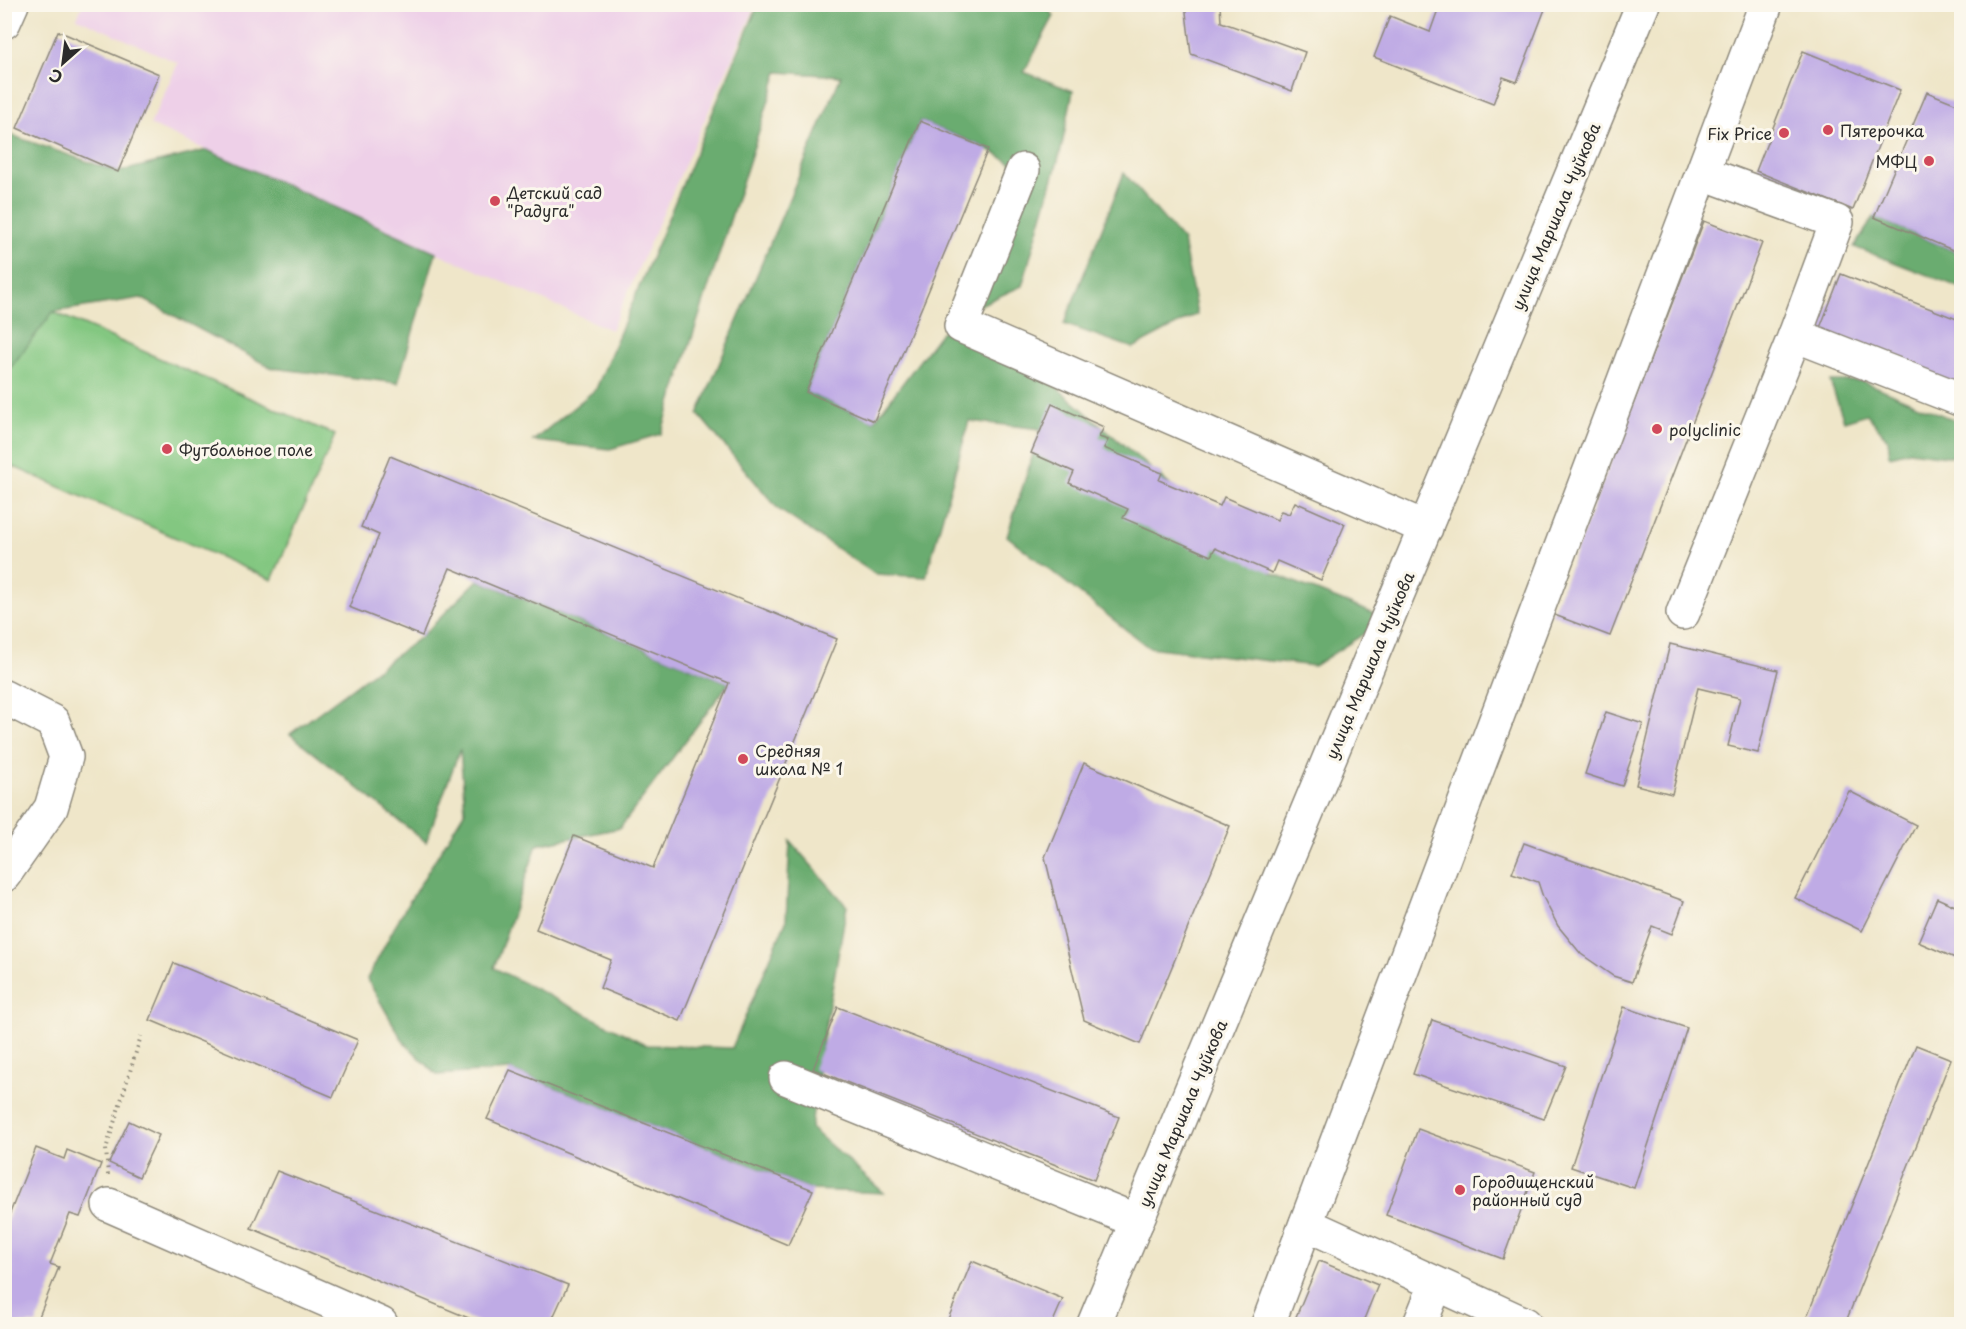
<svg xmlns="http://www.w3.org/2000/svg" width="1966" height="1329" font-family="'Playpen Sans',sans-serif">
<style>
.built{fill:#eed0e8}
.green{fill:#83c781;stroke:#577956;stroke-width:1.5}
.forest{fill:#6aac6f;stroke:#4a6c4d;stroke-width:1.5}
.building{fill:#bfabe5}
.lines{fill:none;stroke-linecap:round;stroke-linejoin:round}
.minor-casing{stroke:#8d887a;stroke-width:36}
.path{stroke:#8d887a;stroke-width:4;stroke-dasharray:1.5 4.5;stroke-linecap:butt}
.minor{stroke:#fff;stroke-width:33}
.poi-dot{fill:#d1495b;stroke:#fbf7ec;stroke-width:2}
.labels{text-anchor:middle;dominant-baseline:central;stroke-width:6;stroke-linejoin:round;paint-order:stroke}
.poi-label{font-size:16px;fill:#2b2b2b;stroke:#fbf7ec;text-anchor:start}
.street-label{font-size:16px;fill:#2b2b2b;stroke:#fbf7ec}
</style>
<rect width="100%" height="100%" fill="#fbf7ec"/>
<filter id="ink" filterUnits="userSpaceOnUse"><feTurbulence type="fractalNoise" baseFrequency=".0167" numOctaves="2"/><feDisplacementMap in="SourceGraphic" scale="12" xChannelSelector="R" yChannelSelector="G"/><feConvolveMatrix kernelMatrix="1 2 1 2 8 2 1 2 1" color-interpolation-filters="sRGB"/></filter>
<filter id="wash" filterUnits="userSpaceOnUse"><feTurbulence type="fractalNoise" baseFrequency=".008" numOctaves="4" result="noise"/><feDisplacementMap in="SourceGraphic" scale="24" xChannelSelector="R" yChannelSelector="G"/><feGaussianBlur stdDeviation="1.35" result="paint"/><feColorMatrix in="noise" values="0 0 0 0 0 0 0 0 0 0 0 0 0 0 0 0 0 1.4 0 .05"/><feComposite in="paint" operator="in"/></filter>
<g filter="url(#wash)">
<rect width="100%" height="100%" fill="#efe6c9"/>
<path class="built" d="M83 4H756V5L611 330 150 125 178 63 77 18Z"/>
<path class="green" d="M17 296 335 435 272 580 5 463V324Z"/>
<g class="forest">
<path d="M758 5H1044L1054 16 1024 72 1073 91 1061 150 1022 286 967 311 1023 170 988 149 920 121 806 392 874 421 942 331 1011 348 1272 573 1387 619 1314 666 1148 647 1007 536 1041 429 969 421 926 577 875 574 778 509 698 414 841 76 778 72 661 434 610 449 533 441 596 389Z"/>
<path d="M5 133 118 172 207 150 436 252 398 383 272 368 141 298 53 312 5 375Z"/>
<path d="M1124 173 1183 241 1197 314 1133 348 1064 324Z"/>
<path d="M1874 217 1961 254V288L1854 247Z"/>
<path d="M1830 381H1862L1961 423V458L1909 451 1890 456 1888 440 1867 414 1844 421Z"/>
<path d="M478 580 729 683 620 828 537 845 494 968 647 1045 732 1048 786 921 790 841 847 906 821 1050 811 1128 884 1193 813 1190 510 1070 437 1075 403 1041 367 979 401 915 465 811 460 749 426 842 290 734 422 636Z"/>
</g>
<g id="blocks">
<g class="building">
<path d="M1185 4H1220L1221 22 1305 52 1292 91 1191 54Z"/>
<path d="M1440 4H1547L1517 82 1503 77 1493 104 1374 57 1390 16 1430 32Z"/>
<path d="M58 31 159 74 118 172 17 128Z"/>
<path d="M1803 51 1900 90 1853 210 1756 171Z"/>
<path d="M1927 92 1962 106V254L1874 217Z"/>
<path d="M920 121 988 149 874 421 806 392Z"/>
<path d="M1704 221 1762 243 1610 636 1552 614Z"/>
<path d="M1841 274 1962 321V389L1818 333Z"/>
<path d="M1052 404 1104 427 1099 437 1108 440 1104 448 1162 473 1159 480 1220 506 1224 497 1277 520 1281 511 1289 514 1295 502 1345 524 1321 580 1277 561 1272 573 1215 548 1211 556 1123 518 1128 509 1069 483 1074 472 1031 453Z"/>
<path d="M390 456 837 639 680 1021 600 988 611 960 536 929 574 836 653 868 729 683 450 568 422 636 349 607 379 535 361 527Z"/>
<path d="M1670 644 1778 670 1758 753 1728 746 1740 698 1698 688 1672 794 1636 785Z"/>
<path d="M1606 712 1643 724 1622 786 1585 774Z"/>
<path d="M1084 763 1230 826 1140 1044 1084 1020 1045 857Z"/>
<path d="M1849 791 1916 825 1862 931 1795 898Z"/>
<path d="M1524 843 1684 901 1672 934 1652 926 1632 982 1613 976 1581 954 1558 926 1543 897 1538 882 1512 873Z"/>
<path d="M1937 898 1962 909V961L1918 942Z"/>
<path d="M174 963 358 1040 333 1097 150 1020Z"/>
<path d="M838 1007 1119 1117 1094 1180 813 1069Z"/>
<path d="M1624 1007 1687 1028 1634 1188 1571 1167Z"/>
<path d="M1432 1020 1566 1066 1544 1119 1413 1074Z"/>
<path d="M1916 1045 1951 1059 1845 1324H1804Z"/>
<path d="M510 1070 813 1190 788 1245 487 1119Z"/>
<path d="M129 1121 159 1135 139 1177 109 1163Z"/>
<path d="M1418 1129 1535 1172 1503 1259 1386 1215Z"/>
<path d="M36 1148 64 1159 67 1150 101 1164 80 1217 70 1214 50 1264 59 1267 36 1324H4V1228Z"/>
<path d="M277 1171 568 1285 550 1324H483L251 1228Z"/>
<path d="M972 1261 1063 1299 1052 1324H946Z"/>
<path d="M1319 1261 1378 1285 1362 1324H1293Z"/>
</g>
</g>
</g>
<g filter="url(#ink)">
<use href="#blocks" fill-opacity="0" stroke="#8d887a" stroke-width="1.5"/>
<g class="lines">
<defs>
<g id="minor">
<path d="M4 22 12 4"/>
<path d="M1023 170 961 326 1426 528"/>
<path d="M1795 335 1962 400"/>
<path d="M1683 613 1795 335 1837 222 1703 173"/>
<path d="M4 697 53 722 66 757 51 808 4 875"/>
<path d="M786 1078 1137 1221"/>
<path d="M109 1205 381 1324"/>
<path d="M1306 1224 1525 1324"/>
<path d="M1094 1324 1643 4"/>
<path d="M1268 1324 1766 4"/>
<path d="M1420 1324 1436 1284"/>
</g>
</defs>
<use href="#minor" class="minor-casing"/>
<path class="path" d="M108 1175 106 1149 141 1036"/>
<use href="#minor" class="minor"/>
</g>
</g>
<g class="poi-dot">
<circle cx="1828" cy="130" r="6"/>
<circle cx="1784" cy="133" r="6"/>
<circle cx="1929" cy="161" r="6"/>
<circle cx="495" cy="201" r="6"/>
<circle cx="1657" cy="429" r="6"/>
<circle cx="167" cy="449" r="6"/>
<circle cx="743" cy="759" r="6"/>
<circle cx="1460" cy="1190" r="6"/>
</g>
<g class="labels">
<g class="poi-label">
<text x="1840" y="130">Пятерочка</text>
<text x="1772" y="133" text-anchor="end">Fix Price</text>
<text x="1917" y="161" text-anchor="end">МФЦ</text>
<text x="507" y="192">Детский сад<tspan x="507" dy="18">"Радуга"</tspan></text>
<text x="1669" y="429">polyclinic</text>
<text x="179" y="449">Футбольное поле</text>
<text x="755" y="750">Средняя<tspan x="755" dy="18">школа № 1</tspan></text>
<text x="1472" y="1181">Городищенский<tspan x="1472" dy="18">районный суд</tspan></text>
</g>
<g class="street-label">
<text transform="translate(1555 216) rotate(-67)">улица Маршала Чуйкова</text>
<text transform="translate(1369 665) rotate(-67)">улица Маршала Чуйкова</text>
<text transform="translate(1182 1113) rotate(-67)">улица Маршала Чуйкова</text>
</g>
</g>
<rect width="1966" height="1329" fill="none" stroke="#fbf7ec" stroke-width="24"/>
<g transform="translate(63 63) rotate(208)" stroke="#fbf7ec" stroke-width="4.5" paint-order="stroke">
<path d="M0-4.5L10 22L0 15L-10 22Z" fill="#2b2b2b"/>
<text y="-9" font-size="16" font-weight="bold" text-anchor="middle" fill="#2b2b2b">С</text>
</g>
</svg>
